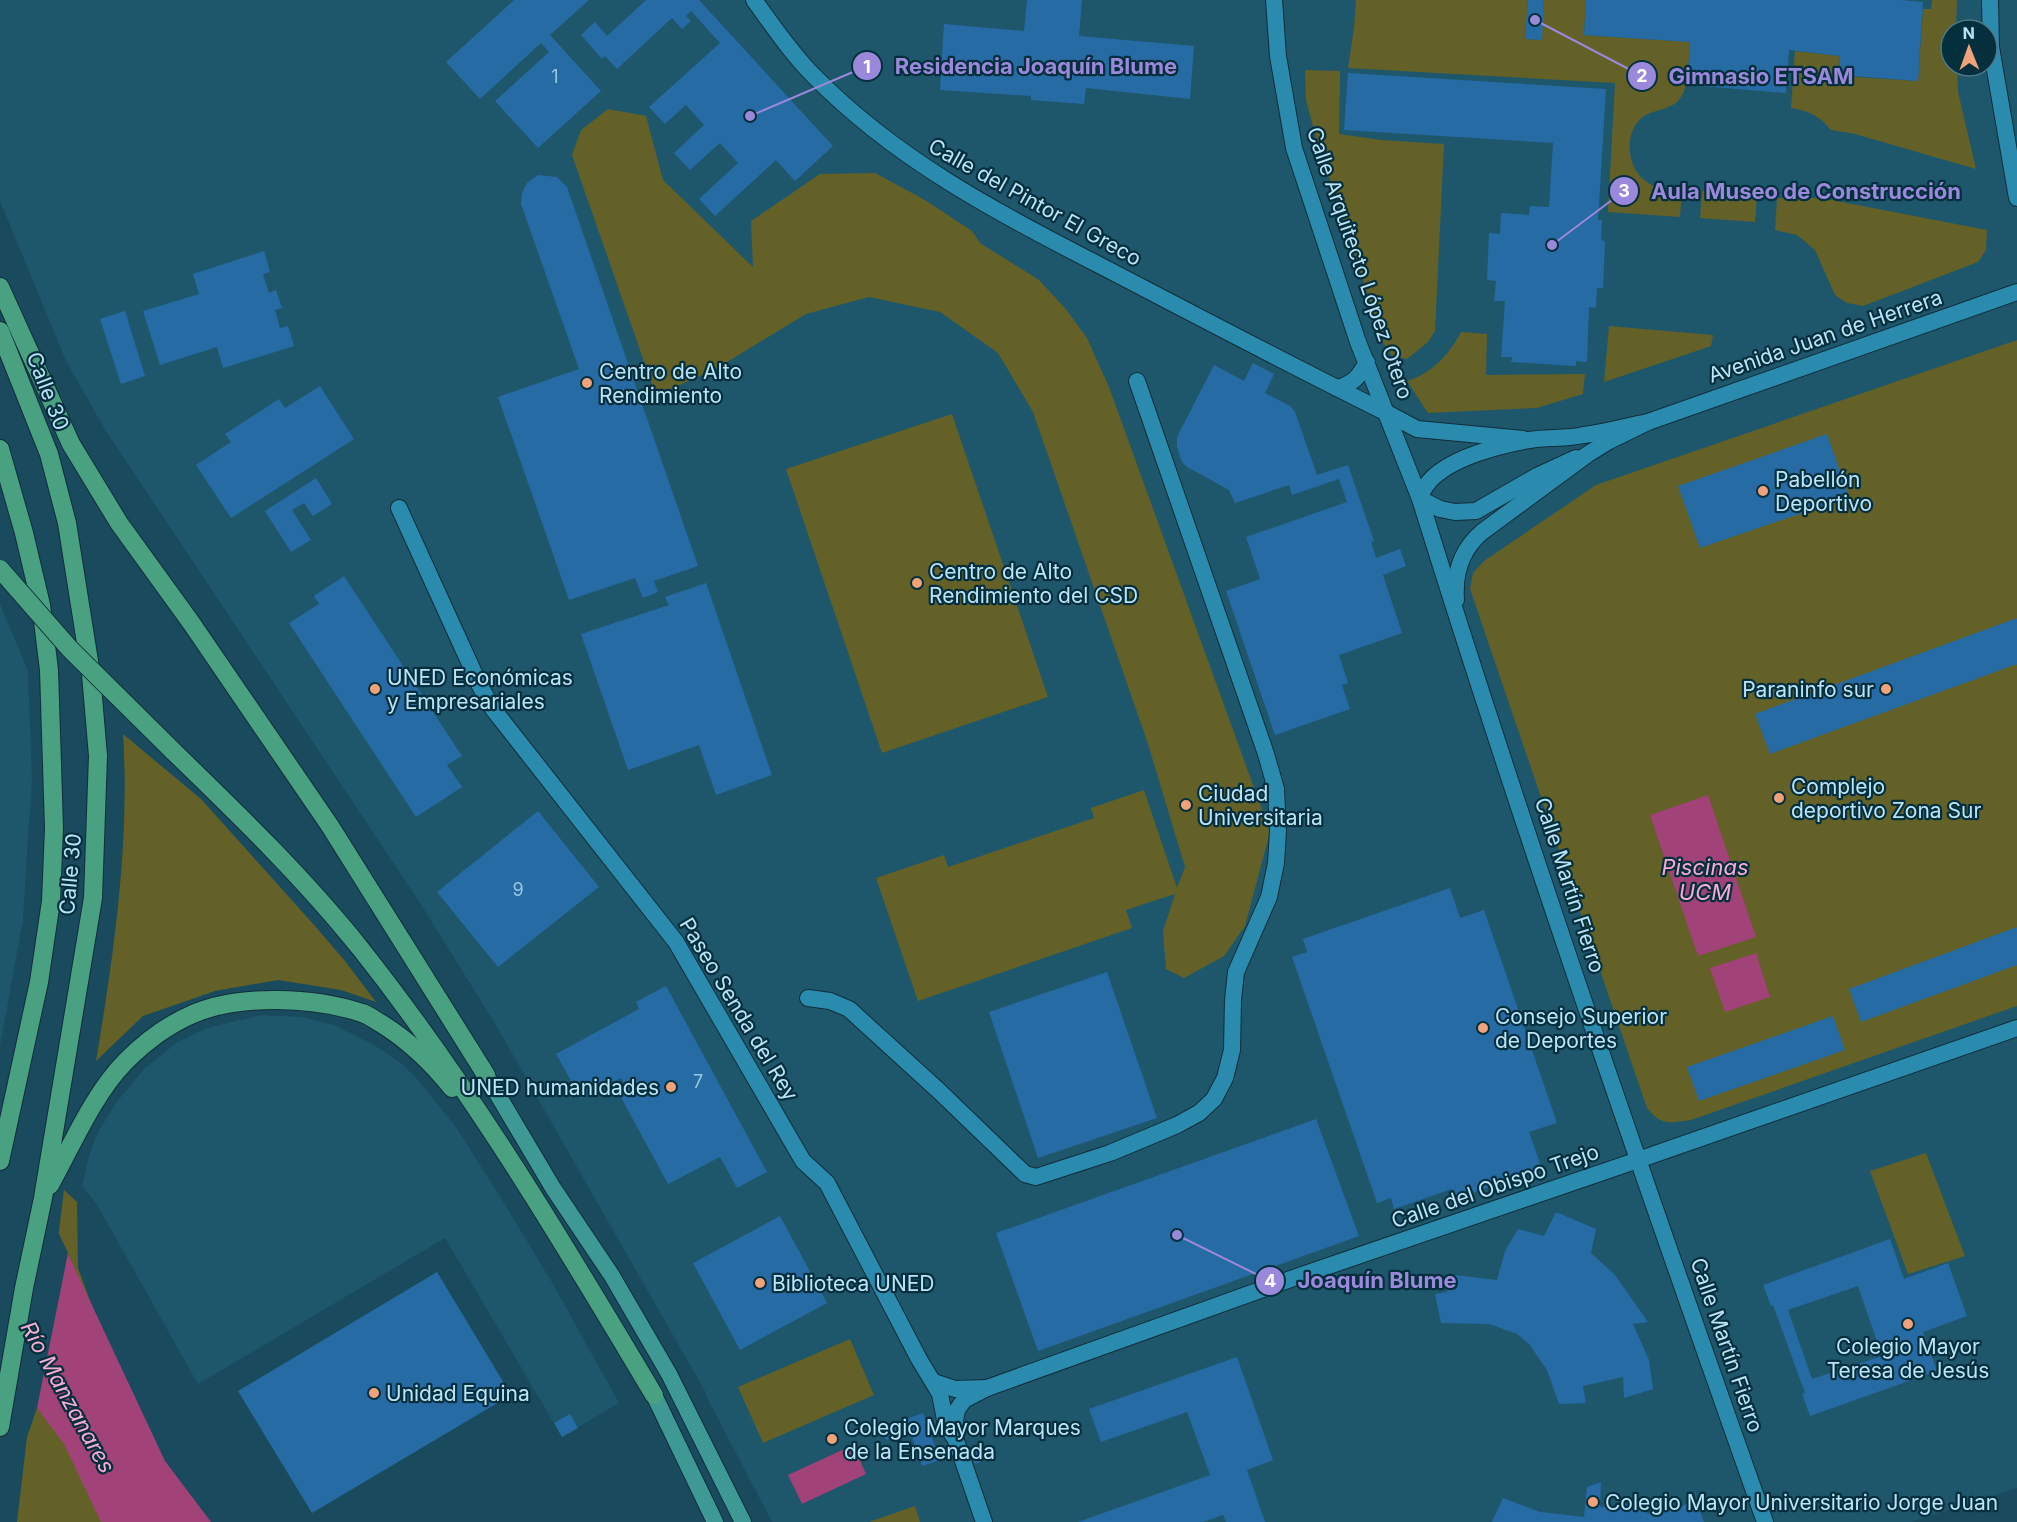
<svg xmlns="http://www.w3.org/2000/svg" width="2017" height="1522" font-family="Inter,sans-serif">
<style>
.built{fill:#1e566c;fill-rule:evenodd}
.green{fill:#636127}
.water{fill:#a14278}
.pier{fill:#194a5d}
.building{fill:#276ba4;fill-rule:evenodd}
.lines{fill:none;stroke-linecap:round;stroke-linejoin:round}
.minor-casing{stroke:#112e3a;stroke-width:18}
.tertiary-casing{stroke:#112e3a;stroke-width:18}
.secondary-casing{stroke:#112e3a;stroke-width:18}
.primary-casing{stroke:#112e3a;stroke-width:18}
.motorway-casing{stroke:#112e3a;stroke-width:20}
.minor{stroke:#2b8baf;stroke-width:16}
.tertiary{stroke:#2b8baf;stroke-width:16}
.secondary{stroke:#2b8baf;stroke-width:16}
.primary{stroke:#3e9894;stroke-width:16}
.motorway{stroke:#4aa182;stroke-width:18}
.motorway-bridge-casing{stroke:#112e3a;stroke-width:20;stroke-linecap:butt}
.motorway-bridge{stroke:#4aa182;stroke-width:18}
.poi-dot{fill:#f0a27a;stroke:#052f3d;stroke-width:2}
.labels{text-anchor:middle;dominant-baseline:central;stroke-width:4.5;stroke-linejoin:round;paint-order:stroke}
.number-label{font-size:18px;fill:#95c6e2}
.street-label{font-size:21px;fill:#bae4f7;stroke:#052f3d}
.poi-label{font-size:21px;fill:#bae4f7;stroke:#052f3d;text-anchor:start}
.water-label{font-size:22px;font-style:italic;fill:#f8acd3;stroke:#052f3d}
.leader{fill:none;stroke:#9a88db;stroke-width:2}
.callout-dot{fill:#9a88db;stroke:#052f3d;stroke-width:2}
.mark-label{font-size:18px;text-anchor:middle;font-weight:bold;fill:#fff}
.callout-label{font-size:22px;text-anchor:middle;font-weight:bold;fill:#9a88db;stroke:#052f3d;stroke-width:4.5;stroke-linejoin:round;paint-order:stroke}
</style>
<rect width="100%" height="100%" fill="#194a5d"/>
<g class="built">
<path d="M0 0H2017V1488L1911 1522H772L705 1394 706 1393 497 1027 422 906 104 428 66 361 0 201ZM1951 30H1987V66H1951Z"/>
<path d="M0 604 28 671 32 778 23 920 0 1046Z"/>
<path d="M261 1015 303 1017 334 1025 379 1048 402 1064 418 1080 456 1127 501 1198 553 1284 619 1403 562 1437 445 1238 198 1384 96 1203 82 1186 89 1155 98 1132 116 1103 144 1069 176 1043 207 1028Z"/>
</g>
<g class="green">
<path d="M1356 0H1528L1525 39 1541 40 1544 0H1586L1584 35 1690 42C1688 60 1691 87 1678 101 1670 109 1654 110 1644 116 1624 130 1626 164 1643 179 1654 189 1668 190 1682 190L1680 217 1608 212 1615 83 1348 68 1354 28Z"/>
<path d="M1932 0H1957L1956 30H1951V66H1957L1958 92 1976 169 1855 134 1831 130C1820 116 1809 111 1791 108L1795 51 1840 56 1839 76 1918 81 1923 9H1931Z"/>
<path d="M1305 70 1340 71 1339 134 1381 140 1444 144 1435 331 1428 342 1407 359 1392 356 1383 342 1316 137 1306 100Z"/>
<path d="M608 109 646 116 663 180 753 267 751 221 820 174 875 173 925 200 972 231 980 243 1039 280 1065 308 1087 338 1109 387 1270 832 1245 926 1224 956 1184 978 1166 969 1163 931 1175 894 1126 910 1132 928 918 1001 876 878 944 855 948 867 1094 818 1091 808 1144 790 1177 888 1185 867 1148 744 1033 412 998 353 940 312 869 297 806 314 719 367 656 396 572 155 581 130Z"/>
<path d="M1702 191 1757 195 1755 222 1700 218Z"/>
<path d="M1777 198H1821L1987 230 1986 250 1978 262 1863 306 1847 303 1835 295 1815 250 1797 235 1775 230Z"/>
<path d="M1609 326 1713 335 1711 346 1604 382Z"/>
<path d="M1461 332 1487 334 1486 375 1585 374 1583 394 1537 408 1428 413 1407 381C1432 373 1449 355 1461 332Z"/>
<path d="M2017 340V1006L1691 1120C1670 1123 1661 1126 1647 1108L1470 589 1473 573 1484 561 1596 485Z"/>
<path d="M952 414 1048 697 882 753 786 469Z"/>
<path d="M123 734 201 799 315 926 345 961 376 1002 341 990 278 980 215 991 143 1016 96 1061C114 954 130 842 123 734Z"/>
<path d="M1926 1153 1965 1256 1908 1274 1870 1171Z"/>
<path d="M64 1190 77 1202 78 1268 109 1352 165 1473 204 1522H17L27 1437 37 1408Z"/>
<path d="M850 1339 874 1395 763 1443 738 1387Z"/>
<path d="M915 1506 920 1522H869Z"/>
</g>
<g class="water">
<path d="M1708 795 1756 937 1698 956 1650 815Z"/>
<path d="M1756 953 1770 997 1725 1012 1710 968Z"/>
<path d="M0 1109 165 1461 211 1522H101L64 1444 0 1358Z"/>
<path d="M853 1445 866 1474 802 1504 788 1475Z"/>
</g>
<path class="pier" d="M0 1109 68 1253 37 1408 0 1358Z"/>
<g class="building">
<path d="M514 0H589L550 35 601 91 538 148 495 101 549 52 541 43 480 99 446 62Z"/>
<path d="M646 0H699L833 146 795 181 776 160 715 216 699 199 738 163 720 143 690 170 674 153 704 125 686 105 665 124 649 107 720 43 691 11 686 16 691 21 682 29 672 18 617 69 605 56 602 59 581 35 595 22 607 36Z"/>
<path d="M1027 0H1082L1079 36 1194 46 1190 99 1086 88 1084 104 1031 100V96L940 90 944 24 1024 31Z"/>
<path d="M1528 0H1544L1542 40 1525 39Z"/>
<path d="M1586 0H1901L1923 2 1918 81 1839 75 1840 56 1789 50 1786 93 1687 85 1690 42 1584 35Z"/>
<path d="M1348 73 1606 89 1598 220H1602L1601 240 1605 241 1603 288H1597L1596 308 1589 307 1587 362 1576 361V366L1511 362 1512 357H1501L1505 301H1494L1496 281 1487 280 1489 233 1500 234 1501 213 1529 215 1530 206 1549 207 1553 143 1344 130Z"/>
<path d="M538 175 557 177 567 187 698 566 654 581 658 592 643 598 635 578 569 600 498 397 579 369 521 204 522 193 527 183Z"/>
<path d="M264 251 270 272 263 274 269 293 276 290 282 308 275 310 280 328 288 326 294 346 223 368 217 347 160 365 143 311 199 294 193 274Z"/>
<path d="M125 311 145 376 121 384 100 319Z"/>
<path d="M1253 363 1274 374 1265 393 1290 406 1295 412 1317 475 1348 465 1374 541 1371 542 1376 558 1400 549 1406 566 1383 575 1402 633 1339 655 1348 683 1342 685 1350 709 1275 735 1226 591 1260 579 1246 537 1347 502 1339 479 1292 495 1289 485 1235 503 1229 490 1187 467 1182 462 1177 447V437L1214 365 1244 381Z"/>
<path d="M320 386 354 439 231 518 196 465 231 442 225 434 279 399 285 408Z"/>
<path d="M1827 434 1849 497 1700 548 1678 486Z"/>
<path d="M316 478 332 504 313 516 304 503 292 510 311 540 291 552 265 511Z"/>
<path d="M344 576 462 756 447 765 462 787 416 817 289 623 319 604 314 596Z"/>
<path d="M706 583 772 775 716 795 699 745 628 770 581 634 669 605 665 597Z"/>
<path d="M2017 618V664L1770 754 1755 714Z"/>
<path d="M538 811 599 887 498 967 437 892Z"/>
<path d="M1450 888 1460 918 1484 910 1557 1123 1529 1132 1542 1169 1455 1199 1452 1189 1394 1209 1391 1198 1377 1203 1292 957 1307 952 1303 939Z"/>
<path d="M2017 927V965L1861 1022 1849 989Z"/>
<path d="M1107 972 1157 1118 1038 1158 989 1012Z"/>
<path d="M666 986 767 1172 737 1188 720 1157 668 1184 617 1090 625 1085 621 1078 581 1099 556 1054 639 1009 636 1002Z"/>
<path d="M1833 1016 1845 1050 1699 1101 1687 1067Z"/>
<path d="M1316 1119 1359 1236 1038 1351 996 1233Z"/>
<path d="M1556 1212 1596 1229 1591 1253 1615 1275 1648 1322 1633 1324 1649 1360 1653 1389 1624 1398 1623 1377 1583 1386 1586 1403 1559 1404 1547 1370 1529 1344 1517 1334 1489 1324 1441 1323 1435 1294 1447 1292 1446 1274 1497 1280 1505 1251 1518 1229 1544 1236Z"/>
<path d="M780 1216 827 1303 740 1350 693 1263Z"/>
<path d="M1890 1239 1904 1279 1948 1263 1967 1316 1923 1332 1937 1371 1810 1416 1802 1394 1805 1393 1773 1305 1771 1306 1763 1285ZM1858 1286 1882 1356 1812 1379 1788 1310Z"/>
<path d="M437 1272 511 1395 312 1513 238 1391Z"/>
<path d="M1237 1357 1273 1460 1247 1470 1265 1522H1226L1223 1515 1203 1522H1078L1210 1475 1187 1412 1101 1442 1089 1409Z"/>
<path d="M923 1413 940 1460 922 1466 910 1431 886 1440 882 1428Z"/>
<path d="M570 1414 578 1428 562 1437 554 1423Z"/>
<path d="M976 1451 981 1462 975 1464 970 1453Z"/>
<path d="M1601 1482 1600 1507 1647 1503V1514L1677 1508 1696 1500 1704 1522H1492L1503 1498 1540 1512 1584 1517 1587 1487Z"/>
</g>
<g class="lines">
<defs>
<g id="minor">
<path d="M754 0C773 26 791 53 813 75 904 168 1015 221 1128 280 1214 325 1300 370 1387 413"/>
<path d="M1990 0 1991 47 2017 198"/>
<path d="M1337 388C1353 384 1359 377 1367 362"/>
<path d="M399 508 480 686 493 709 676 942 803 1161 827 1183 919 1359 940 1394 945 1420 953 1436"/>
<path d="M808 998 830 1001 849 1009 939 1091 1025 1174 1036 1177 1110 1153 1177 1125 1199 1113 1214 1099 1225 1078 1232 1050 1233 1000 1236 972 1269 897 1276 863 1278 831 1276 789 1266 754 1137 381"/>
<path d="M1638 1160 2017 1028"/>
<path d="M934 1382 955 1389 987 1388"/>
</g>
<g id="tertiary">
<path d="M1274 0 1278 56 1294 148 1358 342 1420 499 1440 509 1455 512 1476 511 1537 476 1576 458"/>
<path d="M1387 413 1417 429 1523 439"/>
<path d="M984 1522 953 1432 957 1410 964 1400 987 1388 1302 1275 1638 1160"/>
</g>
<g id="secondary">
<path d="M1648 422C1627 426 1606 432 1584 435 1566 439 1547 437 1529 440 1496 446 1428 462 1420 499 1527 843 1645 1183 1765 1522"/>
<path d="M1456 600C1454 573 1462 549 1482 532L1588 454 1609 441 1648 422 2017 292"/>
</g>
<g id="primary">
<path d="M486 1075 553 1188 612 1276 669 1374 743 1522"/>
<path d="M654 1395 715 1522"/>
</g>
<g id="motorway">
<path d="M0 287 71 444 119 523 192 624 330 826 486 1075"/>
<path d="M0 331 49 454 67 523 91 674 98 756 93 898 43 1198 24 1288 0 1427"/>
<path d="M0 449 24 533 41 605 49 670 54 828 51 901 39 982 0 1161"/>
<path d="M173 751C238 814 304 878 360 948 471 1088 563 1242 654 1395"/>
<path d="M50 1185C72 1145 94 1093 126 1061 145 1042 167 1025 193 1014 239 994 314 997 362 1013 369 1015 376 1021 382 1024 409 1041 432 1063 452 1088"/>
</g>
</defs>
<use href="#minor" class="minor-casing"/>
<use href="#tertiary" class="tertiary-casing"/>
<use href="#secondary" class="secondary-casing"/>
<use href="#primary" class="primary-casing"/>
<use href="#motorway" class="motorway-casing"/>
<use href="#minor" class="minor"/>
<use href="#tertiary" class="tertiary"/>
<use href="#secondary" class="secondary"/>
<use href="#primary" class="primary"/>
<use href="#motorway" class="motorway"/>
<defs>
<path id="motorway-bridge" d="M0 569 70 649 173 751"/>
</defs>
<use href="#motorway-bridge" class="motorway-bridge-casing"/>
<use href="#motorway-bridge" class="motorway-bridge"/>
</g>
<g class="poi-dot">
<circle cx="587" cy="383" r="6"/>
<circle cx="1763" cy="491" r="6"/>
<circle cx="917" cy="583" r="6"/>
<circle cx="375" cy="689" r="6"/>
<circle cx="1886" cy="689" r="6"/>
<circle cx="1779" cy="798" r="6"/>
<circle cx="1186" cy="805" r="6"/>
<circle cx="1483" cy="1028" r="6"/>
<circle cx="671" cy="1087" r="6"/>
<circle cx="760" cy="1283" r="6"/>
<circle cx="1908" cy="1324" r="6"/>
<circle cx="374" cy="1393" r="6"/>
<circle cx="832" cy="1439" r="6"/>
<circle cx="1593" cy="1502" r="6"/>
</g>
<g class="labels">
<g class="number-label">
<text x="555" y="76">1</text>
<text x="518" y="889">9</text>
<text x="698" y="1081">7</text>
</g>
<g class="street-label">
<text transform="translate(1035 202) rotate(29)">Calle del Pintor El Greco</text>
<text transform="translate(1360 263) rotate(71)">Calle Arquitecto López Otero</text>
<text transform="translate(1825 336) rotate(-19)">Avenida Juan de Herrera</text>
<text transform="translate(48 391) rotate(69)">Calle 30</text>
<text transform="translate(70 874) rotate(-85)">Calle 30</text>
<text transform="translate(1570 885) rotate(72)">Calle Martín Fierro</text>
<text transform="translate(739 1009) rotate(59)">Paseo Senda del Rey</text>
<text transform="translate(1495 1186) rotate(-19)">Calle del Obispo Trejo</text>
<text transform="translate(1727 1345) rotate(71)">Calle Martín Fierro</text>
</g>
<g class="poi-label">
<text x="599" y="371">Centro de Alto<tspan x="599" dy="24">Rendimiento</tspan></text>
<text x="1775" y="479">Pabellón<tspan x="1775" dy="24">Deportivo</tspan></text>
<text x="929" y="571">Centro de Alto<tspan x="929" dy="24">Rendimiento del CSD</tspan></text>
<text x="387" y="677">UNED Económicas<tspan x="387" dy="24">y Empresariales</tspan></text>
<text x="1874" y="689" text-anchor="end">Paraninfo sur</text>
<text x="1791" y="786">Complejo<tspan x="1791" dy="24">deportivo Zona Sur</tspan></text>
<text x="1198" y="793">Ciudad<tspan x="1198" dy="24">Universitaria</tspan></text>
<text x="1495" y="1016">Consejo Superior<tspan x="1495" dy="24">de Deportes</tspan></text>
<text x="659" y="1087" text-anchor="end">UNED humanidades</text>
<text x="772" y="1283">Biblioteca UNED</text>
<text x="1908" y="1346" text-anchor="middle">Colegio Mayor<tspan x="1908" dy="24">Teresa de Jesús</tspan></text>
<text x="386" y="1393">Unidad Equina</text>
<text x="844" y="1427">Colegio Mayor Marques<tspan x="844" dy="24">de la Ensenada</tspan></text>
<text x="1605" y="1502">Colegio Mayor Universitario Jorge Juan</text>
</g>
<g class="water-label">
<text x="1705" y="867">Piscinas<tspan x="1705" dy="25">UCM</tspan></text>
<text transform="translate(68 1397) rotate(61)">Río Manzanares</text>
</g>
</g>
<path class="leader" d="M750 116L867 66M1535 20L1642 76M1552 245L1624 191M1177 1235L1270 1281"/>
<g class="callout-dot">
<circle cx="750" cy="116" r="6"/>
<circle cx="1535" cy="20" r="6"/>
<circle cx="1552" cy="245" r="6"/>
<circle cx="1177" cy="1235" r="6"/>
<circle cx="867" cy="66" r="15"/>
<circle cx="1642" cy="76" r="15"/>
<circle cx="1624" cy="191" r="15"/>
<circle cx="1270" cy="1281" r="15"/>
</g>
<g class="mark-label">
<text x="867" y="73">1</text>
<text x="1642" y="82">2</text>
<text x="1624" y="197">3</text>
<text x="1270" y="1287">4</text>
</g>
<g class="callout-label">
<text x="1036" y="74">Residencia Joaquín Blume</text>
<text x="1761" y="84">Gimnasio ETSAM</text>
<text x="1806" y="199">Aula Museo de Construcción</text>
<text x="1377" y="1288">Joaquín Blume</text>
</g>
<g transform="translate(1969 48) rotate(359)"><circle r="28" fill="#052f3d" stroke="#4d7787" stroke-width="1.5"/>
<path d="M0-4.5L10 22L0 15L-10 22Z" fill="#f0a27a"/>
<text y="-9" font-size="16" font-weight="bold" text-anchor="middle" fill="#bae4f7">N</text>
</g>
</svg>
